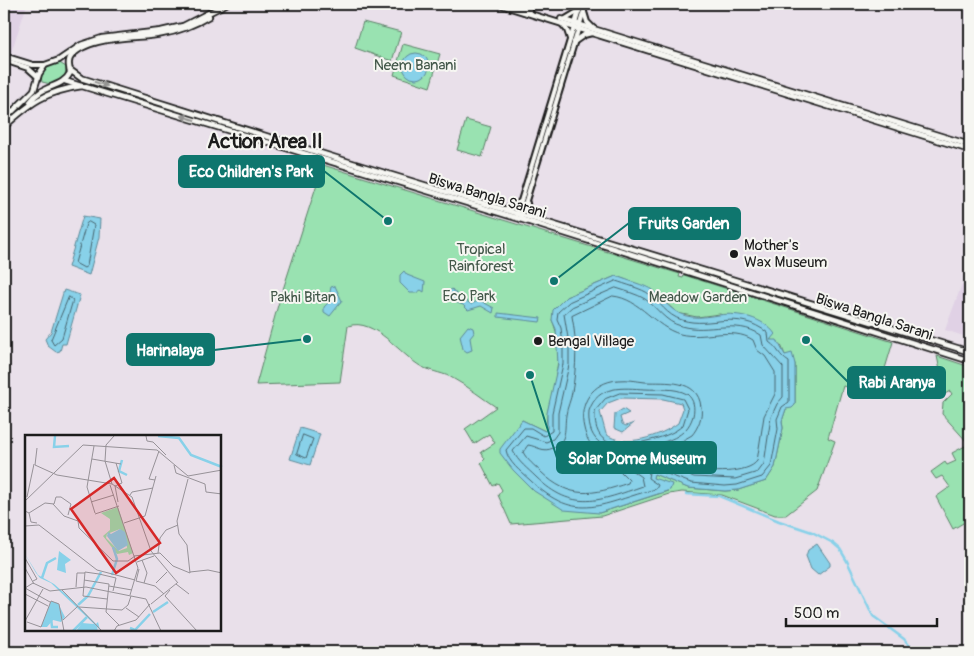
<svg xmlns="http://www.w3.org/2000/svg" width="974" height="656" font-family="Pangolin,sans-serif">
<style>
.built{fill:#e0d1e5}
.green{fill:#99e2b1;stroke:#5a7f66;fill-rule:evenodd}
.water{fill:#88d1e9;stroke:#5d8997;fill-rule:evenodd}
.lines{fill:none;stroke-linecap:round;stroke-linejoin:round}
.shore{stroke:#47646e;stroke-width:1}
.canal{stroke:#88d1e9;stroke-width:2.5}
.secondary-casing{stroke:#1c1c1c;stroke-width:8}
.primary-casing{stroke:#1c1c1c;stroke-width:8}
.secondary{stroke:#f6f6f2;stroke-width:4}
.primary{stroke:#f6f6f2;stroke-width:4.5}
.oneway{fill:#949492}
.poi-dot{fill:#1c1c1c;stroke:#f6f6f2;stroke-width:2}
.labels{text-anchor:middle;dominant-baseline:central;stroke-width:4;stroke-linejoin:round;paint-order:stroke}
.park-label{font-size:15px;fill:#425749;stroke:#f6f6f2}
.street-label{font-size:15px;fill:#1c1c1c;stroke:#f6f6f2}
.poi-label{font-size:15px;fill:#1c1c1c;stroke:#f6f6f2;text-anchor:start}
.district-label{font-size:20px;font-weight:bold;fill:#1c1c1c;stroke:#f6f6f2}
.inset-river{fill:none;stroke:#88d1e9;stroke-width:2.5}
.inset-road{fill:none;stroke:#979298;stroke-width:1}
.view{fill:#d62828;fill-opacity:0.15;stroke:#d62828;stroke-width:2.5}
.inset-edge{fill:none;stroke:#1c1c1c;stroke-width:2.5}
.leader{fill:none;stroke:#0f766e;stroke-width:2}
.callout-dot{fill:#0f766e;stroke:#f6f6f2;stroke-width:2}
.callout{fill:#0f766e;stroke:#0f766e;stroke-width:2}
.callout-label{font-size:16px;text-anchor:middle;font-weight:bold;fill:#fff}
</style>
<rect width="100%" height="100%" fill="#e9e0ea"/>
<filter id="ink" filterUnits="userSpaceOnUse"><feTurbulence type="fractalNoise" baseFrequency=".02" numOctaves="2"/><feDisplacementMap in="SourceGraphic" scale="10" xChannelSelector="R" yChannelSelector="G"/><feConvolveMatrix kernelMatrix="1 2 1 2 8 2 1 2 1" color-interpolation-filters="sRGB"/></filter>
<g filter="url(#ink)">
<g class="built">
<path d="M4 4H27L11 53 4 51Z"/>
<path d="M962 284 970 287V338L945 330Z"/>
</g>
<g class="green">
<path d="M363 22 401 32 392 61 355 48Z"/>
<path d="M403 44 440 54 430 87 394 75Z"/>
<path d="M58 62 66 67 65 77 51 84 42 82 40 73 47 65Z"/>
<path d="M466 120 491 127 482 157 457 150Z"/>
<path d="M323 165 680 274 679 277 683 278 684 275 893 342 877 395 843 386 828 438 835 441 817 491 786 515H775L722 495 682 492 669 494 602 516 511 524 498 495 502 490 498 483 493 486 481 463 485 459 481 452 495 443 489 434 474 444 465 429 496 407C482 398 469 387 454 379 445 373 432 372 422 367 400 355 375 317 348 326L340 382 256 385 278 305ZM616 276 652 290 677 313 697 317 720 314 781 345 785 355H789L795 364V405L786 409 782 421 783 428 775 467 766 481 738 490 725 491 688 488 654 474 653 478 668 491 599 513 518 427 522 420 545 431 547 429C545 415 550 404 553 390 558 368 562 342 552 320L566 297Z"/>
<path d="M937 356 970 367V519L953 529 936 497 950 487 942 476 936 479 931 472 945 462 947 465 956 461 952 453 969 444 942 414 943 403 952 394 950 391 945 394Z"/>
</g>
<g class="water">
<circle cx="416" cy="66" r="13"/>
<path d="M83 216 100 219 99 237 89 275 68 267Z"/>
<path d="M404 271 407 275 425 282 424 292 421 290 416 293H410L400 283V275Z"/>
<path d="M616 276C623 279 648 286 652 290 665 301 673 315 692 317 701 318 710 316 719 315 738 312 764 318 775 334L770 340H777L785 355 792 353 795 364V405L792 408 786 409 782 421 783 428 775 467 766 481 738 490 725 491 688 488 654 474 653 478 672 484 670 490 599 513 564 510 534 491 513 470 500 453V449L522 420 545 431 547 429V413L558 364 556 329 552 320 553 310 566 297ZM621 398 663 399 681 403 683 409 678 423C661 436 624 449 606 434L600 412 608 403Z"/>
<path d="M335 286 342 301 330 316 324 312V307L328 303 331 287Z"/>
<path d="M452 289 458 296 471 304 478 301 479 293V300L494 308 493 313 481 306 468 310 463 305 455 302 448 292Z"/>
<path d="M64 290 80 295 66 344H62L60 351 56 352 48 346 45 339 51 332Z"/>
<path d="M498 313 541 318 540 322 498 317Z"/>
<path d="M468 326 473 328 474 333 470 338 472 350 467 352 463 349 460 336Z"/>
<path d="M623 409 629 413 620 417 622 424 626 426 634 423 623 432 614 428 615 414Z"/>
<path d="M300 428 320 434 310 465 290 459Z"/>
<path d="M817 544 830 563V566L818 575 811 569 806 556 808 550Z"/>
</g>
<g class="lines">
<g class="shore">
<path d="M89 222 94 225 87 266 84 268 75 263 86 224Z"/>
<path d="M616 281C624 284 643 289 649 294 660 302 666 315 682 320 712 329 736 308 768 333L769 342C778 348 779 356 789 362V402L782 407 777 419 778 429 771 466 762 477 737 485 725 486 691 483 654 469 649 472 648 478 658 485 656 489C603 502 578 526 530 480 521 472 508 462 506 450L524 428H531L544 436 552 431V413L563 364V344L561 328 557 319 558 312 569 302Z"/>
<path d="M616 288C625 291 637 294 645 299 658 308 665 322 681 326 708 334 735 318 761 335L763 345 783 367V397L777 404 771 417 764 464 758 472 735 479 694 477 654 462 647 448C666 440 686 439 693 416 695 407 694 400 687 394 674 387 660 390 645 389 623 388 598 384 589 411 587 439 601 448 626 453L627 467 641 477 643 486C600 501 573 513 536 477 528 469 518 462 513 451L526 436 546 442 553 439 558 432V413L569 365V344L564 314 572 307Z"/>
<path d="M613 296C641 299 654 327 680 334 703 340 732 326 753 340L757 350 765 356 775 372V394L764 416 757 461C748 474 708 473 694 469 683 465 672 460 661 456L662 452 692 435C698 428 703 416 701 407 698 378 666 383 645 382 636 381 628 379 618 380 592 382 578 404 584 428 588 447 599 455 617 460L621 472 629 480 628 483C593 495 570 500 541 472 535 466 527 460 523 452L528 445C537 446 543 453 553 448 568 441 564 428 566 415 567 407 571 400 572 392 577 366 577 343 572 316Z"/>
<path d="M69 297 73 300 62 338 54 345 51 340Z"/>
<path d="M620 393 663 394 683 399 688 409 683 425C674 434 659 438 647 441 620 448 593 449 595 411L605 399Z"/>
<path d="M303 435 313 439 306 458 297 454Z"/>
</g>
<path class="canal" d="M686 494 719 496 779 521 812 532 833 543 840 549 847 561 873 616 904 639 915 652"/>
<defs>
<g id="secondary">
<path d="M584 12 587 22 594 29"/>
<path d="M564 20 579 11"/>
<path d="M562 24 567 30 570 39"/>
<path d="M574 42 584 35 592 33"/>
<path d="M4 56 33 65H45"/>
<path d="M4 60 28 68 38 77"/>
<path d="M527 203 528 210 535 218"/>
<path d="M504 209 511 208 520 202"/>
<path d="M517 214 581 4"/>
<path d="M521 217 586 4"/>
</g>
<g id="primary">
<path d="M498 4 970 150"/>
<path d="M509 4 529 10"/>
<path d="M561 19 970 145"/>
<path d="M70 70 81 78 352 163 970 352"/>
<path d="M65 81 81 86"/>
<path d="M30 102C42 84 62 89 70 73 70 68 67 64 70 58 85 35 138 39 162 34 179 31 194 25 209 16"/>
<path d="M4 120 34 90 39 74 45 65 59 60 81 45 102 38 161 31 183 26 226 4"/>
<path d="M4 127C30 103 46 91 82 86L520 219 970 361"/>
</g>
</defs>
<use href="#secondary" class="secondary-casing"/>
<use href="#primary" class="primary-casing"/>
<use href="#secondary" class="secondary"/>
<use href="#primary" class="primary"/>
</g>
<defs><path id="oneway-solid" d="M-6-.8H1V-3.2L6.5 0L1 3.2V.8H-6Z" transform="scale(1.25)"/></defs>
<g class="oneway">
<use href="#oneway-solid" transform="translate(101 84) rotate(17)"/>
<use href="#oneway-solid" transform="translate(188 118) rotate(-163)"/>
</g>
</g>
<g class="poi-dot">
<circle cx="734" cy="254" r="5"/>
<circle cx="538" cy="341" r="5"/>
</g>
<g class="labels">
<g class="park-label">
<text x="415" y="65">Neem Banani</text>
<text x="481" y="249">Tropical<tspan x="481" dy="17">Rainforest</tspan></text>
<text x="469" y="296">Eco Park</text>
<text x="303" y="297">Pakhi Bitan</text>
<text x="698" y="297">Meadow Garden</text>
</g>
<g class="street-label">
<text transform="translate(487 196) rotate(17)">Biswa Bangla Sarani</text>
<text transform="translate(874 317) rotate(18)">Biswa Bangla Sarani</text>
</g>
<g class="poi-label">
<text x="744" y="245">Mother's<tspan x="744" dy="17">Wax Museum</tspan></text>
<text x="548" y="341">Bengal Village</text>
</g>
<g class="district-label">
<text x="265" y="141">Action Area II</text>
</g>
</g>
<g transform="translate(25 435)">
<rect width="196" height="196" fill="#e9e0ea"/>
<path d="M93 72 108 118 104 120 103 117 92 119 78 101 85 95V84L76 78ZM95 94 100 100 102 113 94 116 81 103 82 99Z" fill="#99e2b1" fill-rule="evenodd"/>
<path d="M95 94 100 97 103 110 93 116 82 101 83 97 86 99ZM34 116 46 125 40 129 41 138 32 135ZM0 119 13 140 29 149 46 164 71 189 73 187 75 195 72 192 73 196H51L57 188 69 189 26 148 15 143 0 152 15 143 11 138ZM26 166 33 168 40 182 36 187 28 185 22 192H16Z" fill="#88d1e9"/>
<path class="inset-river" d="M30 1 29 12 44 11M133 1 154 3 166 20 197 32M97 25 94 36 102 40M87 140 92 124 88 112M17 143 22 128 31 123M53 170 63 161 76 137M128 177 143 167M26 183 27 192H33M105 193 110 195 125 179M48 196 62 182"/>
<path class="inset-road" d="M121 1 122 6 128 7 141 20M69 11 62 52 70 78M12 13 10 30 32 40 87 49 107 62 126 116 153 148M67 24 96 29M149 30 151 38 180 49 181 57 197 59M130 45 124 44 134 16M87 49 80 26 81 10 89 1M85 50 113 133 105 160M90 51 93 67M90 51 97 48 91 28M105 60 107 57 128 53M2 62 9 29M0 66 58 10 132 15 163 41 197 35M66 67 89 60M28 69 39 81 53 86 54 93 88 126H103L110 121M0 76 4 78 20 68 29 69 31 62H36L46 69 43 80M4 78 6 87 12 88M70 79 94 71M120 81 131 41M99 88 120 81M0 91 14 90 72 135 110 145M133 118 135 103 141 95 153 90M109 121 135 118 148 131 165 138 162 110 154 99 152 86 163 44M0 123 12 144 8 146M117 125 122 138 119 148 130 151 139 159M112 127 129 121M0 133 9 149M114 134 111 146 119 148M142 137 131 148 142 137M165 137 183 135 197 138M74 139 91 143 88 156M59 145 84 149 81 177 94 190M151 149 164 159M84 151 107 155M51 152 52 138H60M0 153 25 167M0 153 8 148 25 156 61 152 121 164 136 196M37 155 77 196M145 155 140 161 172 196M0 159 23 171M58 161 60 137 74 139M58 161 82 164M26 166 34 169 39 196M126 169 152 148M54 172 97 175 103 170 106 161M101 173 114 182M38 185 53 171M0 186 18 154M2 187 16 192 26 166M89 196 92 191 111 185 125 169"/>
<path class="view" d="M89 43 135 108 91 138 46 74Z"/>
<rect width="196" height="196" class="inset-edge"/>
</g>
<path class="leader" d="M388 221L324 171M554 281L629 223M307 339L214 350M806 340L848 382M530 375L557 458"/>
<g class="callout-dot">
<circle cx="388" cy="221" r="5"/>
<circle cx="554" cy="281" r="5"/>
<circle cx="307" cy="339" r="5"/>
<circle cx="806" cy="340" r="5"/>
<circle cx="530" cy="375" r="5"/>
</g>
<g class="callout">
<rect x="179" y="156" width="145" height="31" rx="5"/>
<rect x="629" y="208" width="111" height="31" rx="5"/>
<rect x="127" y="334" width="87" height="31" rx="5"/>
<rect x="848" y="367" width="97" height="31" rx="5"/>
<rect x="557" y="442" width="159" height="31" rx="5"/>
</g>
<g class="callout-label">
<text x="251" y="177">Eco Children's Park</text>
<text x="684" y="229">Fruits Garden</text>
<text x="170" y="356">Harinalaya</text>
<text x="897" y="388">Rabi Aranya</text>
<text x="637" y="464">Solar Dome Museum</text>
</g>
<rect width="974" height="656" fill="none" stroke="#f6f6f2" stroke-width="20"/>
<rect x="10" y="10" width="954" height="636" fill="none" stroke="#1c1c1c" stroke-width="2" filter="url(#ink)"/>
<path d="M786 618v8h151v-8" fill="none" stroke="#1c1c1c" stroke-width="2.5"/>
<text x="794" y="618" font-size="15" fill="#1c1c1c" stroke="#f6f6f2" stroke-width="4" paint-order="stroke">500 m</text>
</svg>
